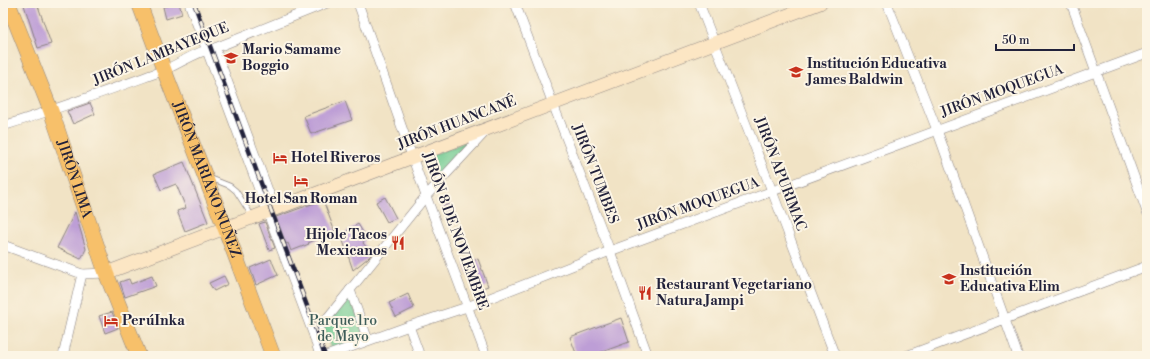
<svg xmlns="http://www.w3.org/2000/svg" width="1150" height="359" font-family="'Libre Bodoni',serif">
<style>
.green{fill:#71cb92;stroke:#4a7666}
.building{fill:#bd9ed6}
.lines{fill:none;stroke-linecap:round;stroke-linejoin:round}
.lane-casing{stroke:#8a8280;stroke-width:6}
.street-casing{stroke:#8a8280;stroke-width:10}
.secondary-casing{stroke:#8a8280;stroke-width:14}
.primary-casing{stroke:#8a8280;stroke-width:16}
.lane{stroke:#fff;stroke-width:4.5}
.street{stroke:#fff;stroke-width:9}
.secondary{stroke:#fce6c4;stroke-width:13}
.primary{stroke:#f7c06b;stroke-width:15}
.rail-casing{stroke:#22223b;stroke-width:4.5}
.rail{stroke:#fcf5e5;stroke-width:3;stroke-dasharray:9;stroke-linecap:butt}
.labels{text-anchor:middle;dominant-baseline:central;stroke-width:4;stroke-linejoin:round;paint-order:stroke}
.poi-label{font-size:14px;font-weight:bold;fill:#22223b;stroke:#fcf5e5;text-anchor:start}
.street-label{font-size:14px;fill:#22223b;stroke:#fcf5e5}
.park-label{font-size:14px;fill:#3e5d59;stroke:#fcf5e5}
</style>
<rect width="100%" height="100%" fill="#fcf5e5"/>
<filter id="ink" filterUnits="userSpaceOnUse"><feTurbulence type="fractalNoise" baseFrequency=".025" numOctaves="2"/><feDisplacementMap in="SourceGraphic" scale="8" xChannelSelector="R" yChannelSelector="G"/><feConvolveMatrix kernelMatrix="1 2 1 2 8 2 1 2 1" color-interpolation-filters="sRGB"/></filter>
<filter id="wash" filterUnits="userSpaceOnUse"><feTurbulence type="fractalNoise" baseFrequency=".012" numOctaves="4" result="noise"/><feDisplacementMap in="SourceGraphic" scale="16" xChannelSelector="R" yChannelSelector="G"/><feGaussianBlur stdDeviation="0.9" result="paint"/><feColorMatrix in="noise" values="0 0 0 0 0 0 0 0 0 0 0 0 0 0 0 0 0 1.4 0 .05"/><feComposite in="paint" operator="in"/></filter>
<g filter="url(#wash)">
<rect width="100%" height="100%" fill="#f1e3c5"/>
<g class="green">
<path d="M468 141 435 180 421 159Z"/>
<path d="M349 294 366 339 332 351 323 327Z"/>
</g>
<g id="blocks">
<g class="building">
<path d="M29 3H37L51 44 38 48 24 5Z"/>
<path d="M176 3H179L182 14 166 19 163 7Z"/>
<path d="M345 101 352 120 311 134 304 116Z"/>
<path d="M90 103 95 114 73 124 67 111Z"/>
<path d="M184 162 208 222 185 231 177 211 186 208 176 184 161 190 154 174Z"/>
<path d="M385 197 396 218 387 222 376 202Z"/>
<path d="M323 200 335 232 308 243 309 244 291 251 288 243 286 244 276 217Z"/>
<path d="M450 204 456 217 447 220 442 207Z"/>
<path d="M75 212 86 249 81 259 57 248Z"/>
<path d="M265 222 275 248 269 250 259 224Z"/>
<path d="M358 224 366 237 363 243 372 254 368 258 353 270 341 235Z"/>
<path d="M271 259 278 275 256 285 250 268Z"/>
<path d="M478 259 488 286 474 291 464 264Z"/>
<path d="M152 276 156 286 125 297 120 282 129 279 131 284Z"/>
<path d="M224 276 228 284 214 291 209 283Z"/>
<path d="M408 294 414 308 396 317 389 303Z"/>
<path d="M112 312 118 328 105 333 99 316Z"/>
<path d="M621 318 629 342 591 356H577L570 337Z"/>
</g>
</g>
</g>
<g filter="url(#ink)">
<use href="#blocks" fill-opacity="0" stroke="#8a8280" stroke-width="1"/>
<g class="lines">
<defs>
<path id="lane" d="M210 178 230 186 236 191 252 216"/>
<g id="street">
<path d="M189 3 314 336 320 356"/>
<path d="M358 3 426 196 486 356"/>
<path d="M515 3 553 104 610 251 648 356"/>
<path d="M699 3 772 191 835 356"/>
<path d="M887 3 937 130 1018 356"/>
<path d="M1071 3 1147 212"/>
<path d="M215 48 275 209"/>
<path d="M3 126C57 109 109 90 162 71 180 64 196 51 215 48L327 3"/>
<path d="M3 245 82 274 106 273"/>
<path d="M350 290 368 340"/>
<path d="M409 326 420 356"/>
<path d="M314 336 316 330 329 316 426 196 487 130"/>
<path d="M3 356H4"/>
<path d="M63 356 82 274"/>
<path d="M326 356 409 326 467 307 610 251 1147 53"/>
<path d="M906 356 1147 266"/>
</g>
<path id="secondary" d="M106 273 820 3"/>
<g id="primary">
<path id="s1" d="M8 3 51 111 106 273 139 356"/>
<path id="s2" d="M139 3 164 70 225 228 273 356"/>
</g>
</defs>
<use href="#lane" class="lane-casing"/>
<use href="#street" class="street-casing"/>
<use href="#secondary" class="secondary-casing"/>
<use href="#primary" class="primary-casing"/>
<use href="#lane" class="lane"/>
<use href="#street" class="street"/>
<use href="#secondary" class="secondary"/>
<use href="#primary" class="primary"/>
<defs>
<path id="rail" d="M194 3 271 210 316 330 325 356"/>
</defs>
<use href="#rail" class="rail-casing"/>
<use href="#rail" class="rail"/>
</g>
</g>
<defs>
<symbol id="school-bare" viewBox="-9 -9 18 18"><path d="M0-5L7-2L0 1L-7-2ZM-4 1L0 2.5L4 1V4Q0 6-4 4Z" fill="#c8321e" stroke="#fcf5e5" stroke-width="2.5" paint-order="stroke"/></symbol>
<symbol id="hotel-bare" viewBox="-9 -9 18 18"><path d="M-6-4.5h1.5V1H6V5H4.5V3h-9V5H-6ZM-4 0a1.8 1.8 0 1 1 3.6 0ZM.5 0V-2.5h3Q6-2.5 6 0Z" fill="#c8321e" stroke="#fcf5e5" stroke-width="2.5" paint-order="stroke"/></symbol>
<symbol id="restaurant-bare" viewBox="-9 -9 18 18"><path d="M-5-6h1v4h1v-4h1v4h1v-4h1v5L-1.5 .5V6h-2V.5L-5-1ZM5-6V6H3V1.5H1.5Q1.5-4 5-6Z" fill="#c8321e" stroke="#fcf5e5" stroke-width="2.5" paint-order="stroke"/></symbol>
</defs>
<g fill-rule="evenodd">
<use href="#school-bare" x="221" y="48" width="20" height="20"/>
<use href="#school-bare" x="786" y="62" width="20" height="20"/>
<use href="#hotel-bare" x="270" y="148" width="20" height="20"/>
<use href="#hotel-bare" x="291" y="171" width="20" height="20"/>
<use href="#restaurant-bare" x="388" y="233" width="20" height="20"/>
<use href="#school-bare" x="939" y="269" width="20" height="20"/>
<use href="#restaurant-bare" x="635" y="283" width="20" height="20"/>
<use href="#hotel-bare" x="101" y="311" width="20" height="20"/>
</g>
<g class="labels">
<g class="poi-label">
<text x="242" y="50">Mario Samame<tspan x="242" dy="16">Boggio</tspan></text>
<text x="807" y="64">Institución Educativa<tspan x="807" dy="16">James Baldwin</tspan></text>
<text x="291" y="158">Hotel Riveros</text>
<text x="301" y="199" text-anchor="middle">Hotel San Roman</text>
<text x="387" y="235" text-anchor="end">Hijole Tacos<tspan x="387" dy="16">Mexicanos</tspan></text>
<text x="960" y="271">Institución<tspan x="960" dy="16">Educativa Elim</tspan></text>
<text x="656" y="285">Restaurant Vegetariano<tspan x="656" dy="16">Natura Jampi</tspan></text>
<text x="122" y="321">PerúInka</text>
</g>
<g class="street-label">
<text transform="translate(161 54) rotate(-22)">JIRÓN LAMBAYEQUE</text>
<text transform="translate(1002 91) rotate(-20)">JIRÓN MOQUEGUA</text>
<text transform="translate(457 123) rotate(-21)">JIRÓN HUANCANÉ</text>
<text transform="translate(595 174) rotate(69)">JIRÓN TUMBES</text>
<text transform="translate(780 174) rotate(69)">JIRÓN APURIMAC</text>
<text stroke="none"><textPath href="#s1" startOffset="188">JIRÓN LIMA</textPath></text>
<text stroke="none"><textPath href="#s2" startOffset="189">JIRÓN MARIANO NUÑEZ</textPath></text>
<text transform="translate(698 204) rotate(-20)">JIRÓN MOQUEGUA</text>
<text transform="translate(455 231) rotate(70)">JIRÓN 8 DE NOVIEMBRE</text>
</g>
<g class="park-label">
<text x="343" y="321">Parque 1ro<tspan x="343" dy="16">de Mayo</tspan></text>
</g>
</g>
<rect width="1150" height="359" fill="none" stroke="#fcf5e5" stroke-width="16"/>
<path d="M996 44v6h78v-6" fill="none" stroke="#22223b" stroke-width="2"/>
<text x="1002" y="44" font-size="12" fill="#22223b" stroke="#fcf5e5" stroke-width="3" paint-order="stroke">50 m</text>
</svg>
